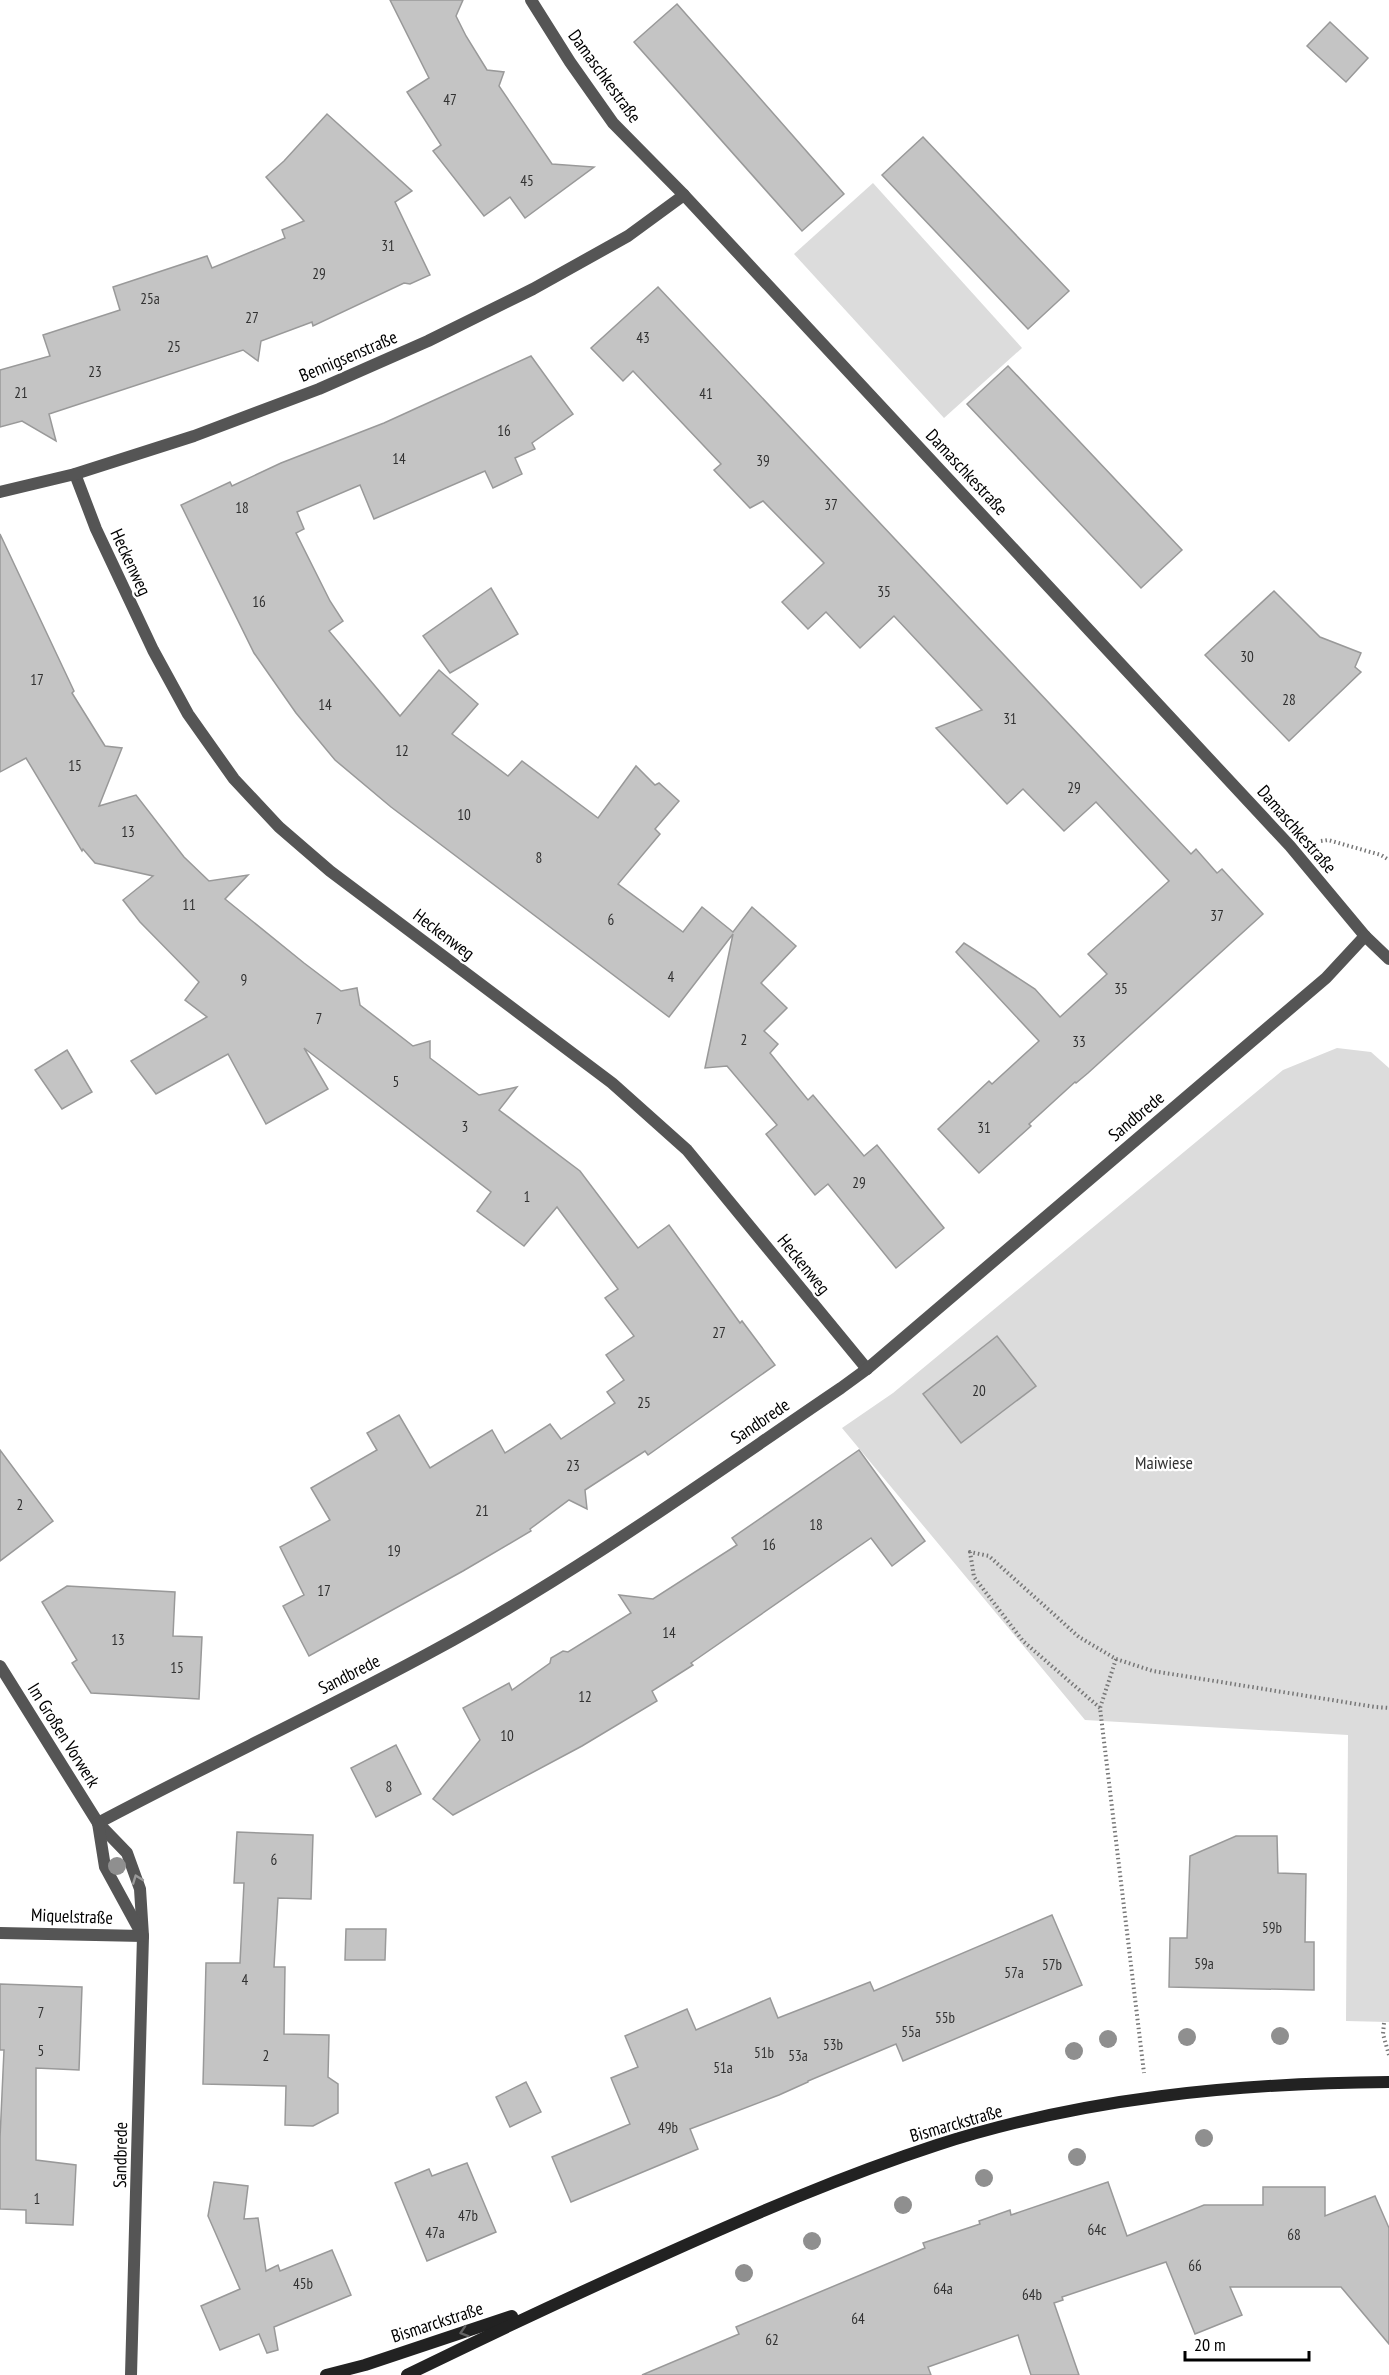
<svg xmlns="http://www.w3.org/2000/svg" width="1389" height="2375" font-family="'PT Sans Narrow',sans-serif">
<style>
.green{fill:#dcdcdc}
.building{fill:#c4c4c4;stroke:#999;stroke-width:1.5}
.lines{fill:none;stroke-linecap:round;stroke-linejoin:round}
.path{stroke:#777;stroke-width:4;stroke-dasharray:1.5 3;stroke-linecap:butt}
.street{stroke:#555;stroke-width:12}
.secondary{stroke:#222;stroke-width:12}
.tree{fill:#8f8f8f}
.oneway{stroke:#999}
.oneway2{stroke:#646464}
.labels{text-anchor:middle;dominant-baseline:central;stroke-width:4.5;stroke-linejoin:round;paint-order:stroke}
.number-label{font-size:15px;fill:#313131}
.street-label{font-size:18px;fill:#000;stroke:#fff}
.park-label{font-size:18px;fill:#333;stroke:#fff}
</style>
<rect width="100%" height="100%" fill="#fff"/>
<g class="green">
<path d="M873 183 1022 348 944 418 794 254Z"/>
<path d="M1337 1048 1371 1052 1389 1068V2022L1346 2021 1348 1735 1085 1720 842 1428 893 1393 1283 1070Z"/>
</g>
<g class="building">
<path d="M390 0H463L456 16 466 36 487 70 504 72 499 86 552 164 594 167 525 218 510 197 484 216 433 151 441 145 407 92 429 78Z"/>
<path d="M677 4 844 194 802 231 634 42Z"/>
<path d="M1330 22 1368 58 1346 82 1307 46Z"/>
<path d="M327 114 412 191 395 202 430 275 410 284 404 283 313 326 312 322 261 341 258 361 243 350 49 414 56 441 22 421 0 427V370L50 356 43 335 120 310 113 287 207 256 212 268 285 238 282 230 304 221 266 177 284 161Z"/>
<path d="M923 137 1069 291 1028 329 882 175Z"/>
<path d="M658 287 1191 854 1196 849 1217 873 1222 869 1263 914 1088 1073 1076 1083 1075 1082 1029 1124 1031 1126 979 1173 938 1129 989 1081 992 1084 1039 1041 956 952 964 943 1035 989 1060 1017 1107 974 1088 954 1169 881 1096 802 1064 831 1023 789 1007 804 936 728 982 710 894 616 860 648 826 612 808 629 782 602 824 563 763 501 750 508 714 470 721 464 633 371 623 381 591 348Z"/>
<path d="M531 356 573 414 532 443 535 449 515 458 522 474 493 488 485 471 374 519 360 485 297 512 304 529 296 533 330 601 343 621 329 631 400 716 439 670 478 704 452 734 508 776 522 761 598 818 636 766 655 785 659 783 679 801 655 829 660 834 618 884 683 932 702 907 733 932 752 907 796 946 761 983 787 1008 764 1031 778 1044 770 1053 808 1100 813 1095 864 1156 877 1145 944 1228 896 1268 828 1184 815 1195 766 1134 777 1125 727 1066 705 1068 733 934 669 1017 391 807 335 760 296 713 254 653 181 505 230 482 232 486 281 463 384 423Z"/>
<path d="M1008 366 1182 550 1141 588 967 404Z"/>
<path d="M0 534 74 691 72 693 105 746 122 748 99 806 136 795 184 857 209 881 248 875 225 899 304 963 341 991 357 988 360 1005 413 1046 430 1041V1058L479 1095 517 1087 499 1110 580 1171 638 1248 669 1225 740 1323 742 1321 775 1365 648 1455 645 1451 585 1490 587 1509 569 1500 530 1529 531 1531 463 1571 309 1656 283 1606 304 1595 280 1547 330 1520 311 1488 377 1450 367 1433 399 1415 430 1468 492 1430 505 1453 550 1424 561 1439 615 1403 607 1392 624 1380 606 1355 634 1336 605 1298 618 1289 557 1207 524 1246 477 1211 491 1192 304 1048 328 1089 266 1124 228 1054 156 1094 131 1061 207 1017 185 1000 199 982 140 922 123 900 153 876 95 863 83 849 82 851 26 758 0 772Z"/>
<path d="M491 588 518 634 450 673 423 636Z"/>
<path d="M1274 591 1320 637 1361 653 1355 667 1361 672 1289 741 1205 655Z"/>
<path d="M67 1050 92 1092 62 1109 35 1070Z"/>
<path d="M997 1336 1036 1386 961 1443 923 1394Z"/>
<path d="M0 1450 53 1521 0 1561Z"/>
<path d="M859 1450 925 1541 892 1566 871 1538 691 1663 693 1665 652 1691 657 1701 582 1746 453 1815 433 1799 480 1740 463 1708 509 1683 512 1690 550 1663 551 1658 563 1651 568 1652 631 1613 619 1595 653 1599 737 1545 732 1538Z"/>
<path d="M67 1586 175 1592 173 1636 202 1637 199 1699 91 1693 72 1663 77 1660 42 1602Z"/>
<path d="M396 1745 421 1794 376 1817 351 1768Z"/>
<path d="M237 1832 313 1835 311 1899 278 1898 274 1967H285L284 2034 329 2035 328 2077 338 2084V2113L313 2126 285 2125 286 2086 203 2084 206 1963H240L244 1883H234Z"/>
<path d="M1236 1836H1277L1278 1873 1306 1874 1305 1942H1314V1990L1169 1987 1170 1938H1187L1190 1856Z"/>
<path d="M1052 1915 1082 1985 903 2061 896 2044 808 2081V2082L779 2095 690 2129 698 2149 571 2202 552 2157 630 2124 611 2078 638 2067 625 2036 687 2009 696 2030 770 1998 778 2018 870 1982 874 1991Z"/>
<path d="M346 1929H386L385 1960H345Z"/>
<path d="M0 1984 82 1987 79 2070 36 2068V2160L76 2165 73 2225 26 2223V2210L0 2209V2138L4 2050H0Z"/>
<path d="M526 2082 541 2112 510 2127 496 2097Z"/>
<path d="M467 2163 496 2232 427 2261 395 2183 429 2169 432 2176Z"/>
<path d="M214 2182 248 2186 244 2219 258 2218 266 2271 278 2265 280 2271 332 2250 351 2295 274 2327 278 2350 267 2353 259 2334 220 2350 201 2306 240 2289 208 2216Z"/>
<path d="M1108 2182 1127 2236 1204 2205H1263V2187H1325V2216L1375 2196 1389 2228V2344L1341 2287H1230L1242 2315 1195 2334 1166 2262 1062 2297 1063 2300 1054 2303 1079 2375H1031L1018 2335 928 2367 931 2375H642L739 2334 736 2327 925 2248 923 2243 980 2224 979 2221 1010 2210 1011 2215Z"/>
</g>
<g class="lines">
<g class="path">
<path d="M1321 841 1328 840 1381 855 1389 860"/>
<path d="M1116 1659 1100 1708 1144 2073"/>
<path d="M1100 1708 1023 1641 974 1577 970 1552 989 1556 1079 1637 1116 1659 1153 1671 1375 1707 1389 1708"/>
<path d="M1384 2023 1383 2034 1389 2055"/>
</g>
<g class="street">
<path d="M531 0 570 62 613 123 684 195 1290 846 1365 936 1389 959"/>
<path d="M75 474 96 529 153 650 188 714 234 779 279 827 330 871 612 1083 687 1150 867 1369"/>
<path d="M0 492 75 474 194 436 319 389 428 341 533 289 628 236 684 195"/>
<path d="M0 1666 98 1823 127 1853 140 1889 143 1936 131 2375"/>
<path d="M98 1823C209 1764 323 1711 433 1651 576 1574 708 1478 841 1388L867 1369 1326 978 1365 936"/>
<path d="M98 1823 105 1867 141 1933"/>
<path d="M0 1933 143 1936"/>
</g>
<g class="secondary">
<path d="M326 2375 365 2365 512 2316"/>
<path d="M407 2375C491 2334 576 2294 661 2256 752 2215 842 2176 937 2145 1082 2098 1237 2083 1389 2082"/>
</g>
</g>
<g class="tree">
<circle cx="117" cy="1866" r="9"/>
<circle cx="1280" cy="2036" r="9"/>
<circle cx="1187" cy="2037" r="9"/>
<circle cx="1108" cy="2039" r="9"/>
<circle cx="1074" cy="2051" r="9"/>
<circle cx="1204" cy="2138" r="9"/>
<circle cx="1077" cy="2157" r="9"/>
<circle cx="984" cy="2178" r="9"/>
<circle cx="903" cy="2205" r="9"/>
<circle cx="812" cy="2241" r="9"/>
<circle cx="744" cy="2273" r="9"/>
</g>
<defs><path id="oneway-chevron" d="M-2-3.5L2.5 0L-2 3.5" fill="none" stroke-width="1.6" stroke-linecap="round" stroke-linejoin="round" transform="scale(1.5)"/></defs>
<use class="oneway" href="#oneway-chevron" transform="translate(137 1879) rotate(-111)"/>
<use class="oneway2" href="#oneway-chevron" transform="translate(464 2332) rotate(162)"/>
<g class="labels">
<g class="number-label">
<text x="450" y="99">47</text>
<text x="527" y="180">45</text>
<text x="388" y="245">31</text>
<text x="319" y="273">29</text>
<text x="150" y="298">25a</text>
<text x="252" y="317">27</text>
<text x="643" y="337">43</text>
<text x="174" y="346">25</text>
<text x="95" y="371">23</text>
<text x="21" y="392">21</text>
<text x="706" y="393">41</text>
<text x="504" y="430">16</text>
<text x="399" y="458">14</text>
<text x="763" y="460">39</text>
<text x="831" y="504">37</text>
<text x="242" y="507">18</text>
<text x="884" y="591">35</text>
<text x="259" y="601">16</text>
<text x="1247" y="656">30</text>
<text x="37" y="679">17</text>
<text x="1289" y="699">28</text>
<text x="325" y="704">14</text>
<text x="1010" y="718">31</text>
<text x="402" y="750">12</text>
<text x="75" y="765">15</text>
<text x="1074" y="787">29</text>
<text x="464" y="814">10</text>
<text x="128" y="831">13</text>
<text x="539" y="857">8</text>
<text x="189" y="904">11</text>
<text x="1217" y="915">37</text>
<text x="611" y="919">6</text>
<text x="671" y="976">4</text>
<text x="244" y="979">9</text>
<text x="1121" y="988">35</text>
<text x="319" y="1018">7</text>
<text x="744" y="1039">2</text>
<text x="1079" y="1041">33</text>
<text x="396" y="1081">5</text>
<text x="465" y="1126">3</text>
<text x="984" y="1127">31</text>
<text x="859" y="1182">29</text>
<text x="527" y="1196">1</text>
<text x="719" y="1332">27</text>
<text x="979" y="1390">20</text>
<text x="644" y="1402">25</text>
<text x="573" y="1465">23</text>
<text x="20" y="1504">2</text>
<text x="482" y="1510">21</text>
<text x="816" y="1524">18</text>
<text x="769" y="1544">16</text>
<text x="394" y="1550">19</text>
<text x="324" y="1590">17</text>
<text x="669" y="1632">14</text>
<text x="118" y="1639">13</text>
<text x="177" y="1667">15</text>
<text x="585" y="1696">12</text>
<text x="507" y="1735">10</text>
<text x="389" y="1786">8</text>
<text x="274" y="1859">6</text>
<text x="1272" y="1927">59b</text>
<text x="1204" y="1963">59a</text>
<text x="1052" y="1964">57b</text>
<text x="1014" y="1972">57a</text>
<text x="245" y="1979">4</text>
<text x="41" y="2012">7</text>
<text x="945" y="2017">55b</text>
<text x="911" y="2031">55a</text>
<text x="833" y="2044">53b</text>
<text x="41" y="2050">5</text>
<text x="764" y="2052">51b</text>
<text x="266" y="2055">2</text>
<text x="798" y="2055">53a</text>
<text x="723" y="2067">51a</text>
<text x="668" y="2127">49b</text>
<text x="37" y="2198">1</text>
<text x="468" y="2215">47b</text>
<text x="1097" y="2229">64c</text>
<text x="435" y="2232">47a</text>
<text x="1294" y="2234">68</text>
<text x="1195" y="2265">66</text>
<text x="303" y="2283">45b</text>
<text x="943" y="2288">64a</text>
<text x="1032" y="2294">64b</text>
<text x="858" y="2318">64</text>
<text x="772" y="2339">62</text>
</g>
<g class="street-label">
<text transform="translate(605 76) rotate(54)">Damaschkestraße</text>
<text transform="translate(348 356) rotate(-23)">Bennigsenstraße</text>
<text transform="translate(967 472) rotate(47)">Damaschkestraße</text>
<text transform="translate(131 562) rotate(65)">Heckenweg</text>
<text transform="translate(1297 829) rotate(49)">Damaschkestraße</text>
<text transform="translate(444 934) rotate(37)">Heckenweg</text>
<text transform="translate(1136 1116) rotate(-40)">Sandbrede</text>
<text transform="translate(804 1264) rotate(51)">Heckenweg</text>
<text transform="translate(760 1421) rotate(-34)">Sandbrede</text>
<text transform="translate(349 1674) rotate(-27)">Sandbrede</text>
<text transform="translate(64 1735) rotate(58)">Im Großen Vorwerk</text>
<text transform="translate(72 1916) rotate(2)">Miquelstraße</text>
<text transform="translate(956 2123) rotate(-16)">Bismarckstraße</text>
<text transform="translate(120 2155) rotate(-89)">Sandbrede</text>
<text transform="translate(437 2322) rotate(-18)">Bismarckstraße</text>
</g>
<g class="park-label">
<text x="1164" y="1462">Maiwiese</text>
</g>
</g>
<path d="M1185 2351v9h124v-9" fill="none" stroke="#000000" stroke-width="3"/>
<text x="1194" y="2351" font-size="18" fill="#000000" stroke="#ffffff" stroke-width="4.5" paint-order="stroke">20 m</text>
</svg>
